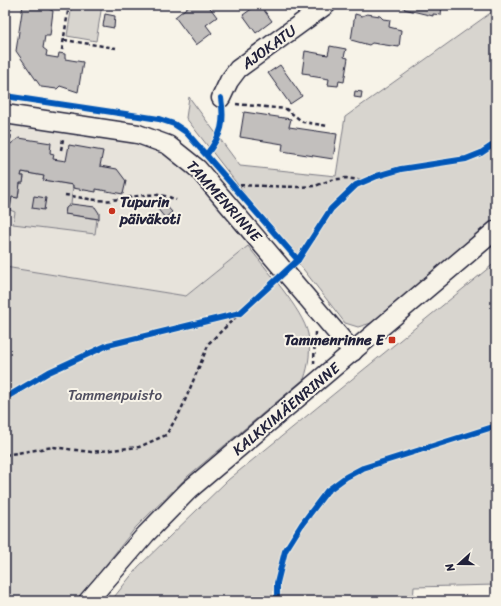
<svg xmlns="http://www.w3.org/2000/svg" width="501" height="606" font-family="Sriracha,sans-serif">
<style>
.built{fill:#e7e3db}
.green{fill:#d8d5cf;stroke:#7d7c85}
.building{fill:#c2bfbd;stroke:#22223b}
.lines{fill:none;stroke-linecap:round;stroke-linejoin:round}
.minor-casing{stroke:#22223b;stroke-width:21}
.path{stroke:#22223b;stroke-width:2.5;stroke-dasharray:4 3;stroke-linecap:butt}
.minor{stroke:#f7f3e8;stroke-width:18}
.cycleway-casing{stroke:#f7f3e8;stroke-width:8}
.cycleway{stroke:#0057b8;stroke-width:6}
.poi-dot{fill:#c8321e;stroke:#f7f3e8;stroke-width:1.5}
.labels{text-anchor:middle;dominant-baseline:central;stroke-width:4;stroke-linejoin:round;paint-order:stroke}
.street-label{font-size:15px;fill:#22223b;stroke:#f7f3e8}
.poi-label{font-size:15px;font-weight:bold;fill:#22223b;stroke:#f7f3e8;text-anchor:start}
.park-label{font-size:15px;fill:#504f60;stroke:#f7f3e8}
</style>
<rect width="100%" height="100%" fill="#f7f3e8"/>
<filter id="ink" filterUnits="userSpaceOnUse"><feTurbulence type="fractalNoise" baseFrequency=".025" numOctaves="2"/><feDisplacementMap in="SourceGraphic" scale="8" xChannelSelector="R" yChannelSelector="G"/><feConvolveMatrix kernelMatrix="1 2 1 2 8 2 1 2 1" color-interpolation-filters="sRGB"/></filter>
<g filter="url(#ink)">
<path class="built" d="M5 123 148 144 168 156 191 175 248 246 186 296 5 267Z"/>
<g class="green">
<path d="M72 5H102L96 41 67 36Z"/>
<path d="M496 9V218L378 321 358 327 345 323 186 118 189 97 240 166 336 176 345 117Z"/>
<path d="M22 172 44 176 43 180 73 185 71 204 66 208 65 214 97 219 95 234 13 224 15 212 10 210 12 197 18 198 20 183H23L24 176H21Z"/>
<path d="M248 246C264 267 303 310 308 334 311 349 309 365 304 379L188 476 136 527 77 601H5V267L186 296Z"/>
<path d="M496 262V585L414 587 413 601H111L138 567 228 480Z"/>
</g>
<g class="building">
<path d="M23 5H49V9L53 11 50 36H45L43 48 47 51 46 56 58 58 59 53 65 54V59L83 62 78 92 60 86 57 89 41 87 16 51Z"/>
<path d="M190 5H208L217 17 206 25 212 33 196 45 175 17Z"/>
<path d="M257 5H260L272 21 256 33 243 15Z"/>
<path d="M405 5H442L441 15 433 14V16L404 9Z"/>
<path d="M105 14 115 16 114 28 103 26Z"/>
<path d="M355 14 362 16 367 14 380 16 383 19 390 20 389 27 401 30 399 47 372 43 369 45 351 40Z"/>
<path d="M330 46 346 49 344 57 348 58 344 82 339 81 338 86 328 85 329 79 310 76V74L302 73 305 51 328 55Z"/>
<path d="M280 65 302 96 290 104 268 73Z"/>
<path d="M355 91 362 92 361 98 354 97Z"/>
<path d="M244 112 291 119 289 127 337 134 333 159 282 151 283 144 240 137Z"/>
<path d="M19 138 51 143 50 153 54 154 53 159 66 161 69 145 103 151 100 166 117 169 126 181 123 194 96 189V192L73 188V185L43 180 44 176 22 172 21 176H24L23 183H20L18 198 12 197 9 213H5V148Z"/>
<path d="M34 196 46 198 44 210 32 208Z"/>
<path d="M163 202 172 212 165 218 157 208Z"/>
<path d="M71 204 95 207 99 213V219L65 214 66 208Z"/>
</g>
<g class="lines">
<defs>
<g id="minor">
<path d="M221 98 229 81 238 69 326 5"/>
<path d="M5 114 138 134 168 145 198 169 353 352"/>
<path d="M88 601 146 534 189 490 496 230"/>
</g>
</defs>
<use href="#minor" class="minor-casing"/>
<g class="path">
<path d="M64 40 116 48"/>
<path d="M62 50 69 5"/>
<path d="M236 104 286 109 303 122 328 126"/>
<path d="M10 139 11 131"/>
<path d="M61 150 63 139"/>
<path d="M233 185 298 187 315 186 331 180 346 178 366 181"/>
<path d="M65 195C80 197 97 202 112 200 134 198 155 189 176 200"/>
<path d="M314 364 315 332"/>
<path d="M5 455 53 447 91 452 139 447 166 435 181 410 209 343 240 313"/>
</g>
<use href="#minor" class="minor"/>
<defs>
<g id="cycleway">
<path d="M5 96 159 119 174 124 186 132 298 260"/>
<path d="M207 154C222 134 225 123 221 98"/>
<path d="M5 398 49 372 108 345 240 313 298 260 331 209 356 185 377 176 401 169 466 159 481 153 496 143"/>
<path d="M277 601V583L285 551 302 524 327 491 346 477 363 468 496 426"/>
</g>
</defs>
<use href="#cycleway" class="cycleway-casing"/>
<use href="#cycleway" class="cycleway"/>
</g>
</g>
<g class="poi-dot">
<circle cx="112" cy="211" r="4"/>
<rect x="388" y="336" width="8" height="8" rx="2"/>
</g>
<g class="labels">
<g class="street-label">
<text transform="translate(269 47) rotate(-36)">AJOKATU</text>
<text transform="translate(224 201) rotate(48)">TAMMENRINNE</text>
<text transform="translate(286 409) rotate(-40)">KALKKIMÄENRINNE</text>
</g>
<g class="poi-label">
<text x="120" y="202">Tupurin<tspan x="120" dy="17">päiväkoti</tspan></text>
<text x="384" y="340" text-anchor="end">Tammenrinne E</text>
</g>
<g class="park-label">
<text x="115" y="395">Tammenpuisto</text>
</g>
</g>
<rect width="501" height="606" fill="none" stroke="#f7f3e8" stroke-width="20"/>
<rect x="10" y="10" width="481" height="586" fill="none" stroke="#22223b" stroke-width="1.5" filter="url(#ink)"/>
<g transform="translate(459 564) rotate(249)" stroke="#f7f3e8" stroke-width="3" paint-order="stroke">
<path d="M0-3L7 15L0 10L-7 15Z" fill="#22223b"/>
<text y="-6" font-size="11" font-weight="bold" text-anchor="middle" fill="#22223b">N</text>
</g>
</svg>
